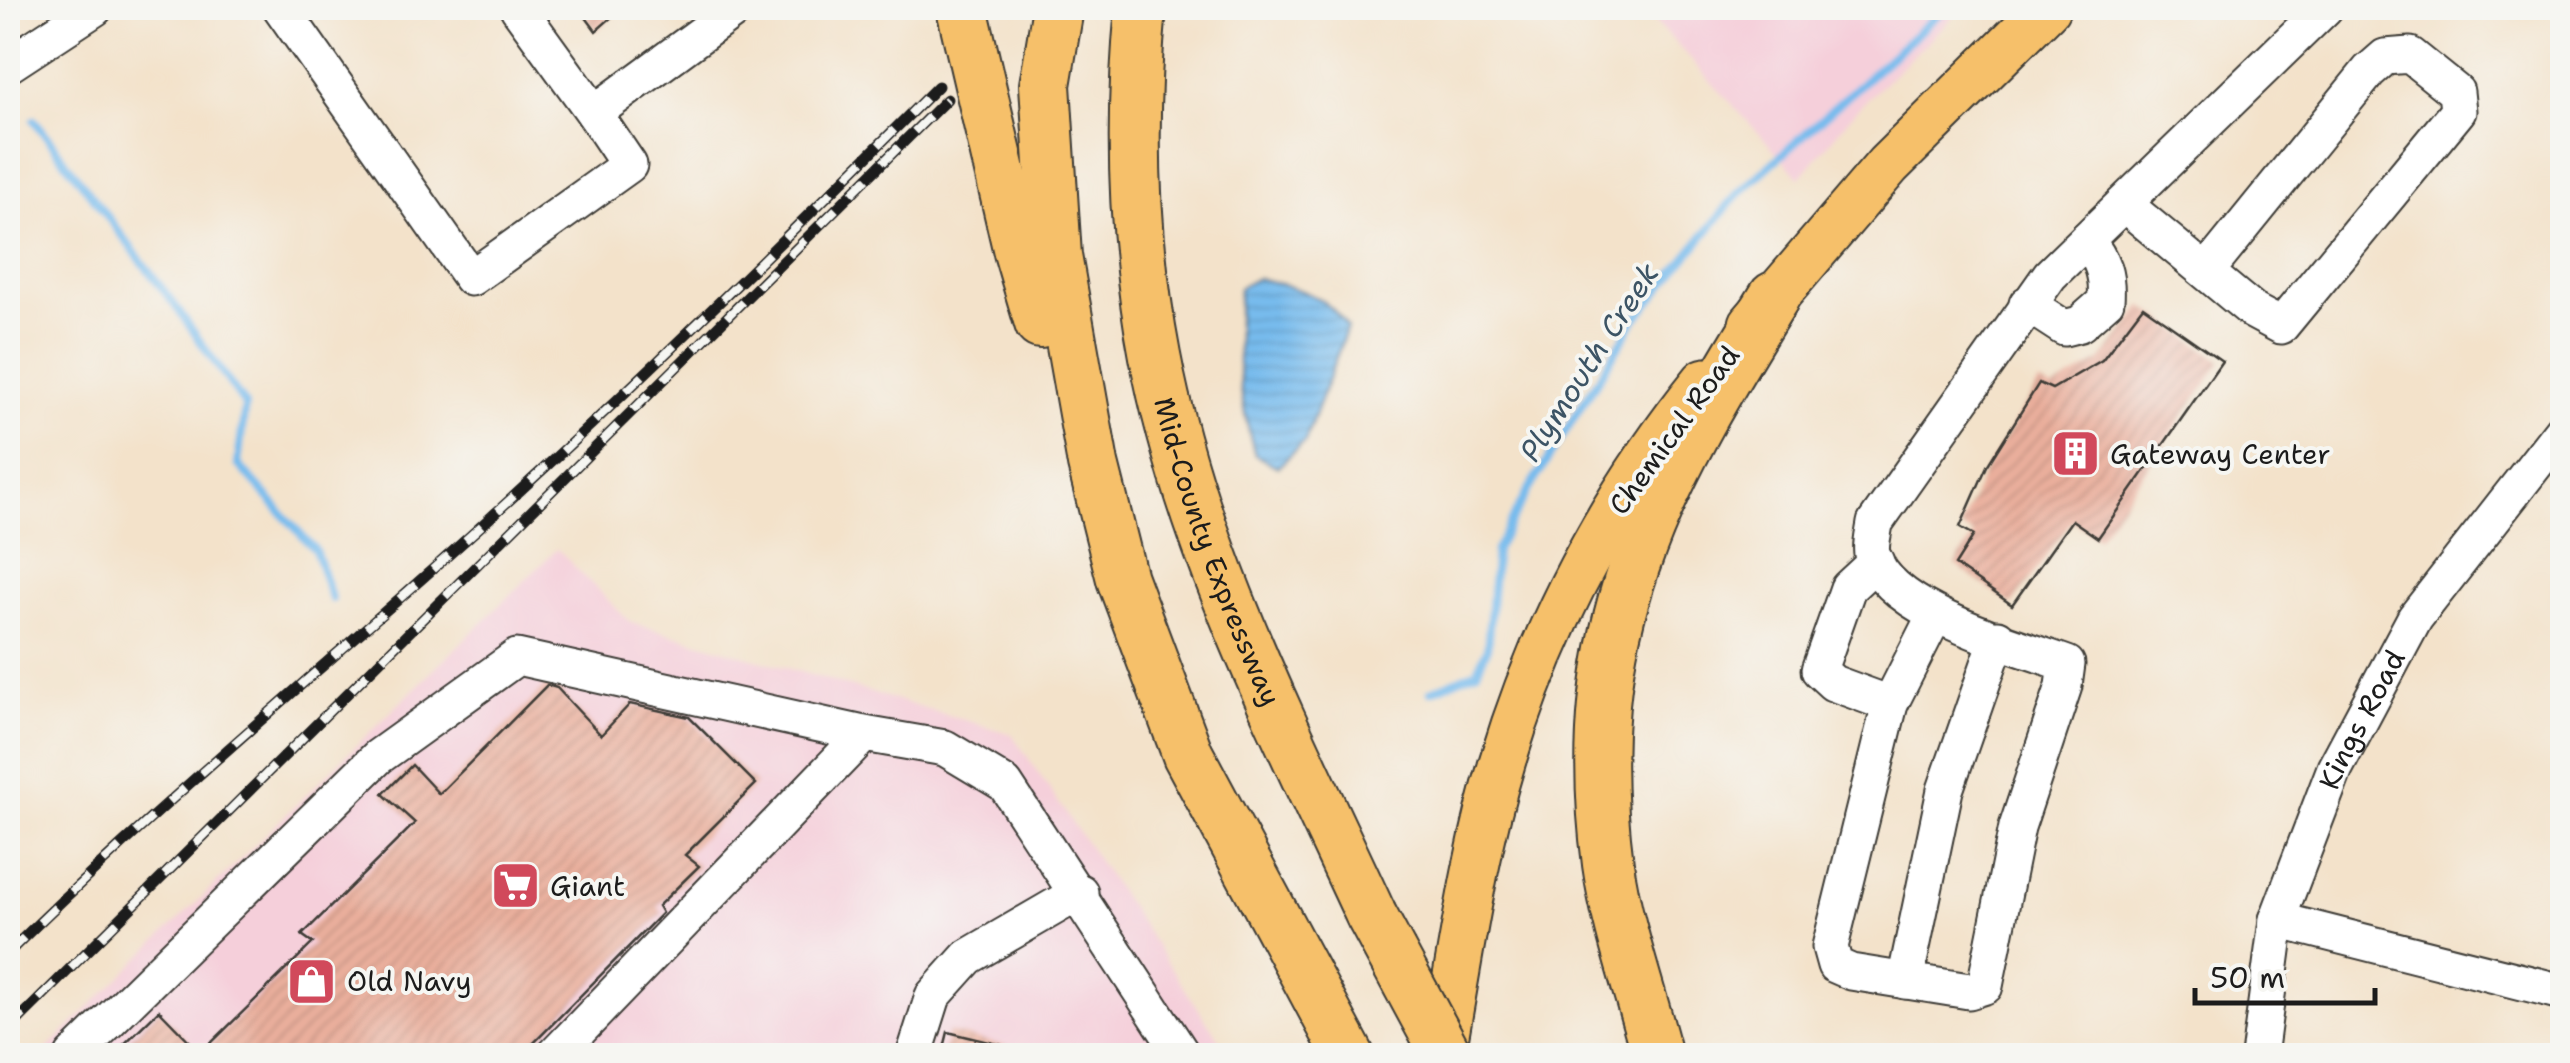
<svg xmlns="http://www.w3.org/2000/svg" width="2570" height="1063" font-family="'Shantell Sans',sans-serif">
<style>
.built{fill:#f5cfda}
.water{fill:url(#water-rules);stroke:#4a6c84;stroke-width:2.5}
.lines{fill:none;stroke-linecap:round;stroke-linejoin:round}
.stream{stroke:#77bbed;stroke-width:8}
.building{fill:url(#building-hatch)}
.minor-casing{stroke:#3c3a36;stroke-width:39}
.major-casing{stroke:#3c3a36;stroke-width:49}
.highway-casing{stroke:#3c3a36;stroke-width:54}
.minor{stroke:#fff;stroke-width:35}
.major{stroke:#f6c06b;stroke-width:45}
.highway{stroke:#f6c06b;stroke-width:50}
.rail-casing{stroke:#1c1c1c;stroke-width:11}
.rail{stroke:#f6f6f2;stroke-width:8;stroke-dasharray:22;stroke-linecap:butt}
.highway-bridge-casing{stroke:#3c3a36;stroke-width:54;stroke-linecap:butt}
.highway-bridge{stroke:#f6c06b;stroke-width:50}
.labels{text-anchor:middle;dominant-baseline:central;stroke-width:8;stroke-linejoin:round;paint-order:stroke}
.street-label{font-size:28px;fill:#1c1c1c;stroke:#f6f6f2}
.poi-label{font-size:28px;fill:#1c1c1c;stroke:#f6f6f2;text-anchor:start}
.water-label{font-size:30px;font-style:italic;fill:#3c5465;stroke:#f6f6f2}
</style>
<defs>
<pattern id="water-rules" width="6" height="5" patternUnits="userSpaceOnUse" patternTransform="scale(2.5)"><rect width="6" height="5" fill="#77bbed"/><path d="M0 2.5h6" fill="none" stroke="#66a0cb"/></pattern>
<pattern id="building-hatch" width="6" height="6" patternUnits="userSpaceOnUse" patternTransform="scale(2.5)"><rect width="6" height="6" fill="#eaaf9c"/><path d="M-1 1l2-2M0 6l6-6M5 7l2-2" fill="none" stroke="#c89686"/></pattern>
</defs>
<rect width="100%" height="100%" fill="#f6f6f2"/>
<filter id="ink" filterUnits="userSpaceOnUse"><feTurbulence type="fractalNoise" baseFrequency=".01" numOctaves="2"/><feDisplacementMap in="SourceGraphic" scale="20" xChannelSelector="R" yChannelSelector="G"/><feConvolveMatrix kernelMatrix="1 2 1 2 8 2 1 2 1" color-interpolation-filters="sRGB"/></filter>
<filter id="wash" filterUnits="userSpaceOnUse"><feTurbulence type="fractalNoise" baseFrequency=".0048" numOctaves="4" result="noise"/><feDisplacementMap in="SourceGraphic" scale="40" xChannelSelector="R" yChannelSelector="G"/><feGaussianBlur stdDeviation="2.25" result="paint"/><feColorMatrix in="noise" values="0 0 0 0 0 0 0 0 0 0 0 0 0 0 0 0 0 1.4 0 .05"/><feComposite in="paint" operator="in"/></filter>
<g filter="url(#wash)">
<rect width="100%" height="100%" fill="#f3e2ca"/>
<g class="built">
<path d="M1643 8H1962L1855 111 1800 178Z"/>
<path d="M557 549 630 622 1012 734 1230 1055 40 1056Z"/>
</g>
<path class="water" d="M1257 278C1293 287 1328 294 1347 328L1305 441 1278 467 1255 455C1237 391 1236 354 1239 288Z"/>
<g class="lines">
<g class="stream">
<path d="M34 120 174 304 245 405 238 464 315 550 332 599"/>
<path d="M1431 691 1477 671 1487 649 1496 550 1525 496 1635 320 1737 195 1945 8"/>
</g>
</g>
<g id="blocks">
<g class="building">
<path d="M579 8H622L596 31Z"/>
<path d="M2143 306 2222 361 2098 538 2072 520 2012 605 1955 565 1974 535 1960 527 1987 466 2039 383 2052 389 2102 360Z"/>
<path d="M547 685 557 688 601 735 630 704 689 717 756 784 685 855 699 866 658 906 662 913 521 1056H112L159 1010 201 1053 313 943 302 935 415 823 383 794 412 765 439 794Z"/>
<path d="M948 1032 1014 1048 1013 1056H942Z"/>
</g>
</g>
</g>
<g filter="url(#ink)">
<use href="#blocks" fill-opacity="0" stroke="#3c3a36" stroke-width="2.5"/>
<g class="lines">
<defs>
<g id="minor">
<path d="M281 8 471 278 629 165 594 113 737 8"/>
<path d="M518 8 594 113"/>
<path d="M8 65 95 8"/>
<path d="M2124 204 2253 311 2281 326 2458 111 2456 92 2410 55 2385 57 2369 71 2206 272"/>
<path d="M2027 304 2064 328 2080 324 2106 301C2108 276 2103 260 2086 240"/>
<path d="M1876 562 1848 588 1819 670 1833 683 1890 704"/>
<path d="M1935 615 1890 704 1830 947 1835 965 1851 972 1969 991 1985 986 2017 827 2064 686 2067 664C2013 644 1890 613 1872 554 1870 545 1874 532 1875 523L2050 275 2325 8"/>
<path d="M2277 920 2562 992"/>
<path d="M1905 981 1945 790 1998 638"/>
<path d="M73 1056 378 757 517 657 864 734"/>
<path d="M554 1056 864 734 945 748 1005 784 1183 1056"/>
<path d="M914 1056 933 996 968 957 1080 892"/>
<path id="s1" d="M2259 1056 2277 920 2335 768 2415 618 2562 430"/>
</g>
<g id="major">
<path d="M1752 324 1888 165 2047 8"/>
<path d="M1442 1056C1460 959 1473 858 1502 763 1544 623 1613 495 1705 381"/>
</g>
<g id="highway">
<path d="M962 8 1019 252 1040 323"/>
<path d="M1058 8 1045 85 1056 256 1093 464 1122 579 1188 755 1349 1056"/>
<path id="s2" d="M1141 8C1130 123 1133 242 1155 356 1192 552 1288 735 1371 915"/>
<path d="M1657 1056C1641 993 1617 928 1608 864 1577 628 1655 490 1774 297"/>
</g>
</defs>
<use href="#minor" class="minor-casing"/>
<use href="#major" class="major-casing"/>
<use href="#highway" class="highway-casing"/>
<use href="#minor" class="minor"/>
<use href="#major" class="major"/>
<use href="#highway" class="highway"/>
<defs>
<g id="rail">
<path d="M8 953C159 804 322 669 480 527 637 385 788 236 938 86"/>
<path d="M8 1030 947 99"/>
</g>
</defs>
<use href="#rail" class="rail-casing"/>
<use href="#rail" class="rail"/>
<defs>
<path id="highway-bridge" d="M1371 915 1447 1056"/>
</defs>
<use href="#highway-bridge" class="highway-bridge-casing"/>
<use href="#highway-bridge" class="highway-bridge"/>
</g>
</g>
<defs>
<symbol id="building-square" viewBox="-11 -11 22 22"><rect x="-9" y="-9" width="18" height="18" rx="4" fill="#d1495b" stroke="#f6f6f2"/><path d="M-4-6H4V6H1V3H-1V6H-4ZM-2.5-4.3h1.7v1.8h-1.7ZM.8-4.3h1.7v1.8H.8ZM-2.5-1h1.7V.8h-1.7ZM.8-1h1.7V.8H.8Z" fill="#fff"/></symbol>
<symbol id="supermarket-square" viewBox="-11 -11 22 22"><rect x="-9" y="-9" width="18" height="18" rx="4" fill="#d1495b" stroke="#f6f6f2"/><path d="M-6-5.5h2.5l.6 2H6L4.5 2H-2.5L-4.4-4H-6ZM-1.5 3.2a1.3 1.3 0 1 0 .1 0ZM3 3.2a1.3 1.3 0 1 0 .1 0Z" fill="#fff"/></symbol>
<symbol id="shop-square" viewBox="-11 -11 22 22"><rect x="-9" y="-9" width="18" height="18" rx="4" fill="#d1495b" stroke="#f6f6f2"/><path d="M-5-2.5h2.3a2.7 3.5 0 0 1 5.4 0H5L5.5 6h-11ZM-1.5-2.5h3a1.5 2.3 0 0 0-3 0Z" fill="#fff"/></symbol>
</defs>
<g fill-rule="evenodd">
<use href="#building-square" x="2048" y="426" width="55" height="55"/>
<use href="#supermarket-square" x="488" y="858" width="55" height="55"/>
<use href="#shop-square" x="284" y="954" width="55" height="55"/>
</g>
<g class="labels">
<g class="street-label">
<text transform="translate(1674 430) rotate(-54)">Chemical Road</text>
<text stroke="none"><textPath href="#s2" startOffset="555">Mid-County Expressway</textPath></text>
<text stroke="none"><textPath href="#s1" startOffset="355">Kings Road</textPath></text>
</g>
<g class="poi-label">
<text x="2110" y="454">Gateway Center</text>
<text x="550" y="886">Giant</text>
<text x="347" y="981">Old Navy</text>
</g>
<g class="water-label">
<text transform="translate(1589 362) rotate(-57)">Plymouth Creek</text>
</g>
</g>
<rect width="2570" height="1063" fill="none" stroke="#f6f6f2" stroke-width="40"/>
<path d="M2195 988v15h180v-15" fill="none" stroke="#1c1c1c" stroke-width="5"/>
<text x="2210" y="988" font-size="30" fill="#1c1c1c" stroke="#f6f6f2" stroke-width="8" paint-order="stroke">50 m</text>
</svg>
